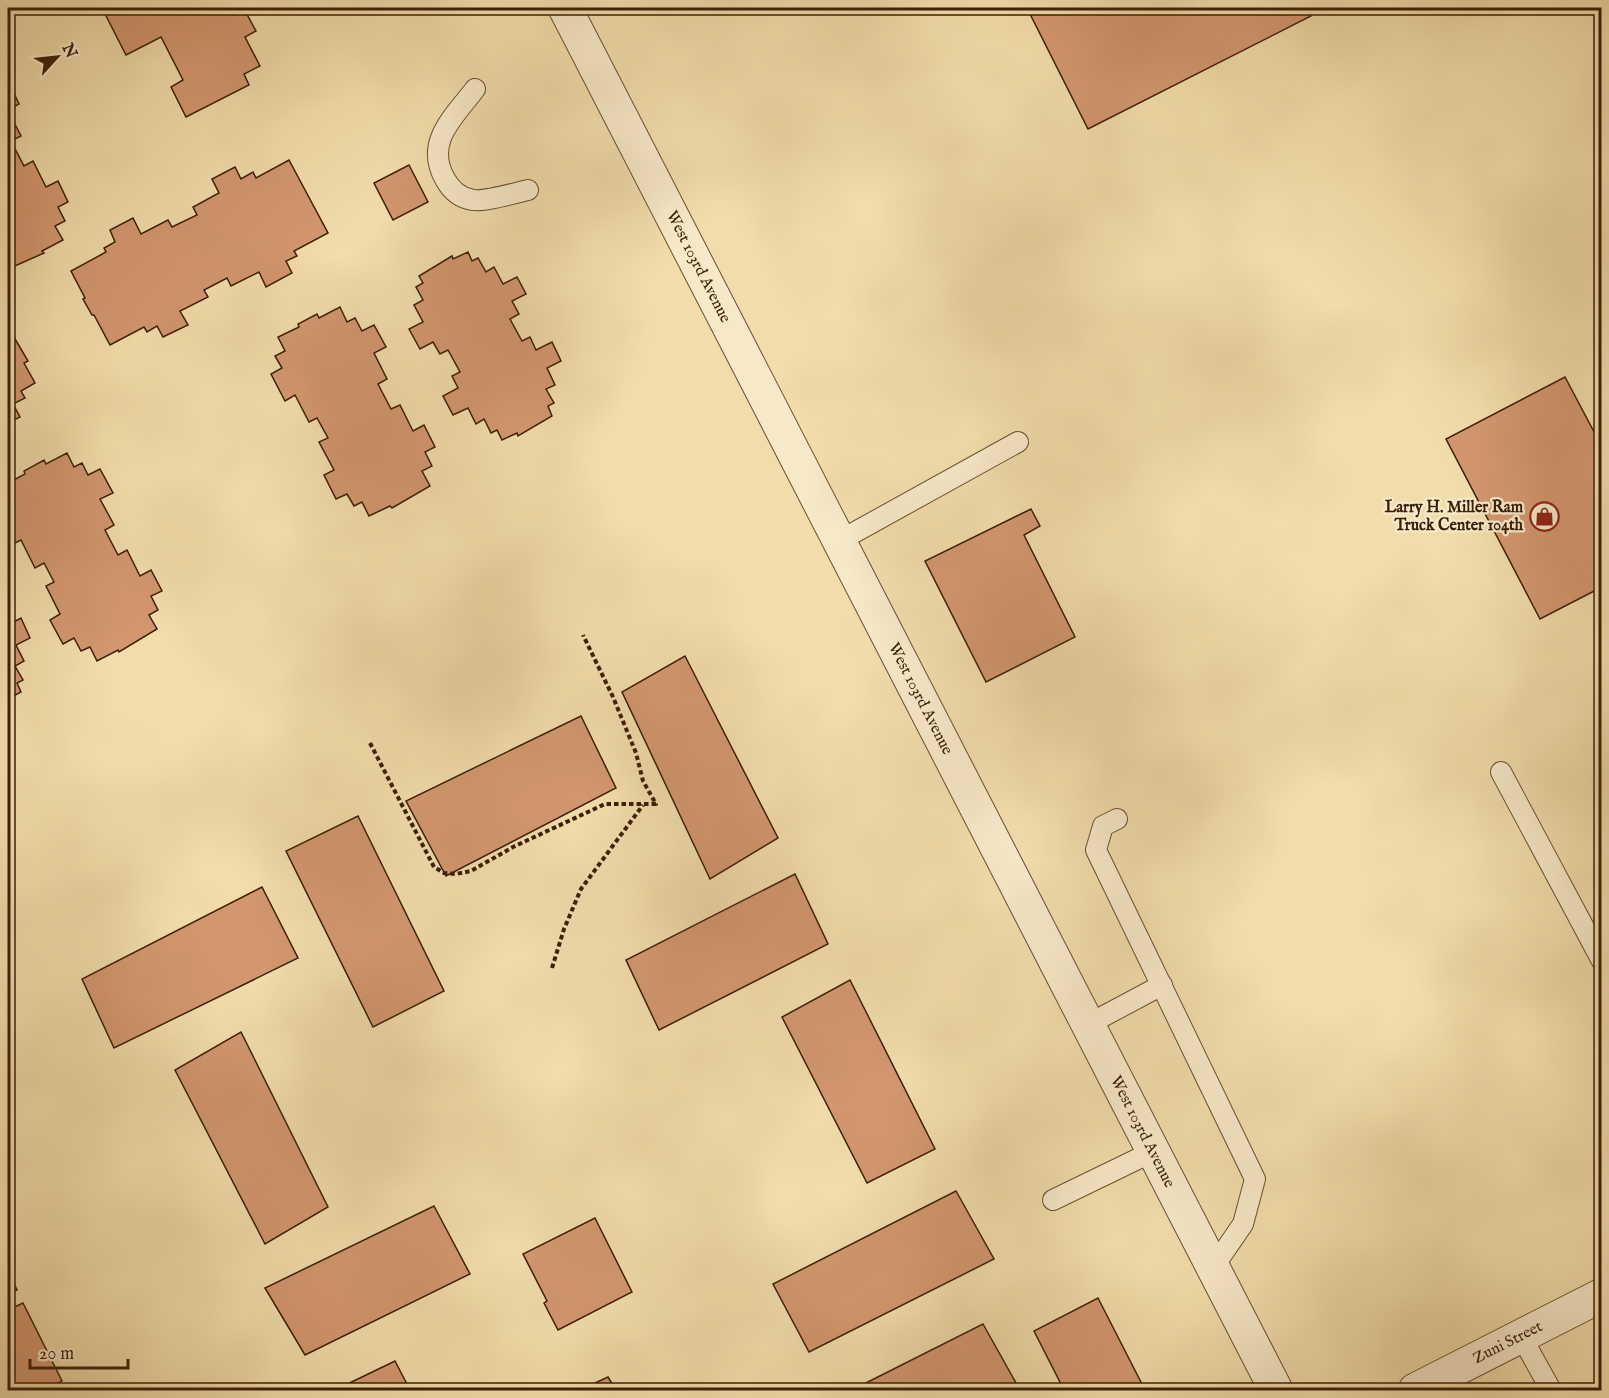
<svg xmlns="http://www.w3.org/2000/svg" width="1609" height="1398" font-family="'IM FELL English',serif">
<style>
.building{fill:#d3976f;stroke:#3c1e08;stroke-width:1.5}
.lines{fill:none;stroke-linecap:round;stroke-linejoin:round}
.service-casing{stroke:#6a4e31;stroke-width:22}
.minor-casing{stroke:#6a4e31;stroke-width:35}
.tertiary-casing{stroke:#6a4e31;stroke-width:35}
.path{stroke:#3c1e08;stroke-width:4;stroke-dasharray:4.5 3;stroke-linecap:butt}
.service{stroke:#f7e8c8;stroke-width:20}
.minor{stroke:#f7e8c8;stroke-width:33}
.tertiary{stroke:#f7e8c8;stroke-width:33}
.labels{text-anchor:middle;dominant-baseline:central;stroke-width:4.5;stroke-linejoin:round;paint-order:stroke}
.street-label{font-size:16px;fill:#3c1e08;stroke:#f7e8c8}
.poi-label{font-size:16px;font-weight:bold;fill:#3c1e08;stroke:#f7e8c8;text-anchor:end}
</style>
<rect width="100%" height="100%" fill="#f2dcab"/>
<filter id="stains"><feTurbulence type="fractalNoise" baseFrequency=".00333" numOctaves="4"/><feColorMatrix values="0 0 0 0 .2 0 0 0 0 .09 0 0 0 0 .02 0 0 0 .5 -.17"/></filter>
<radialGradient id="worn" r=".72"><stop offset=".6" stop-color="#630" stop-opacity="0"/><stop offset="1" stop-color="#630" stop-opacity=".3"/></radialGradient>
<g class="building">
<path d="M102 8H229L233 15 244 9 256 31 245 37 260 66 244 74 249 85 186 117 171 87 183 80 161 37 126 55Z"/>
<path d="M1027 8H1307L1311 16 1088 129Z"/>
<path d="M8 81 19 104 8 110Z"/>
<path d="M8 111 21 136 11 141 24 166 33 161 46 187 58 181 68 202 58 207 65 221 55 226 63 240 42 251 44 253 8 269Z"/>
<path d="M289 160 328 233 294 251 297 256 286 261 292 273 266 287 259 272 231 286 227 278 204 290 208 297 180 311 188 325 163 337 157 326 147 332 144 327 110 345 94 315H92L83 299 85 298 71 271 106 252 104 248 115 242 110 230 133 218 141 234 168 220 172 227 197 215 193 207 219 193 212 179 235 167 241 179 253 172 256 178Z"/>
<path d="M409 165 428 202 393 220 374 183Z"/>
<path d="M468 252 472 261 478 258 486 272 494 267 503 284 517 277 526 294 512 301 519 314 510 319 522 341 530 337 536 350 552 342 561 361 547 368 555 385 546 389 554 403 548 406 552 416 518 436 517 433 502 440 497 430 491 433 484 419 476 424 468 408 453 415 443 396 458 388 452 376 460 372 448 350 440 354 433 342 420 349 409 329 423 322 414 305 423 300 416 287 423 283 419 276 452 256 453 259Z"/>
<path d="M340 307 347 322 355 318 362 331 374 325 386 347 374 353 387 379 378 384 391 409 400 405 413 431 424 425 435 447 425 452 432 466 422 471 430 486 392 508 390 506 369 516 362 502 354 506 347 494 336 499 324 475 334 470 319 442 328 438 317 418 309 422 295 395 285 401 271 374 282 368 275 356 285 351 278 337 299 327 298 324 317 314 319 318Z"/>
<path d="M8 327 28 361 24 363 35 383 21 391 25 398 13 404 20 417 8 423Z"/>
<path d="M1565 377 1602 447V587L1540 619 1446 439Z"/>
<path d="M67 453 74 467 82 463 88 475 100 469 113 493 100 499 114 525 105 530 118 555 127 550 140 576 151 570 162 591 151 596 158 610 149 615 157 629 119 652 118 650 97 661 90 647 81 651 74 638 63 644 50 620 60 614 46 586 54 582 44 563 35 568 21 540 11 545 8 539V499L11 497 8 492V483L25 474 24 471 44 460 46 464Z"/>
<path d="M1031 509 1040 526 1024 535 1075 637 986 682 925 561Z"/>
<path d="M21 618 30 638 16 645 24 661 15 666 23 680 17 683 21 692 8 699V625Z"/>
<path d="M685 656 778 838 710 879 622 692Z"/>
<path d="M581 716 616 788 446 876 406 801Z"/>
<path d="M358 816 444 991 373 1027 286 851Z"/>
<path d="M795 874 828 944 659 1030 626 960Z"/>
<path d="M262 887 298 958 114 1048 82 979Z"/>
<path d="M850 980 935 1149 867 1183 782 1017Z"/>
<path d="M241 1032 328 1207 265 1244 175 1070Z"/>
<path d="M956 1191 994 1259 809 1352 773 1284Z"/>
<path d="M434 1206 470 1274 305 1355 265 1288Z"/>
<path d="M595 1218 632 1292 558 1330 544 1303 547 1301 523 1254Z"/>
<path d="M8 1271 17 1290 8 1295Z"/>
<path d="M1098 1298 1145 1390H1064L1034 1331Z"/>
<path d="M23 1303 62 1381 44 1390H16L8 1374V1310Z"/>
<path d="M983 1324 1020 1390H852Z"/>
<path d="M395 1361 410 1390H335Z"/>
<path d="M608 1377 616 1390H580Z"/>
<path d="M93 1385 96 1390H81Z"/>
</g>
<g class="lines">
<defs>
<g id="service">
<path d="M475 89C454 117 424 142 445 179 451 190 459 198 473 200 484 202 515 193 528 190"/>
<path d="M839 541 1018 442"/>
<path d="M1501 772 1602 961"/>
<path d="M1117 819 1103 826 1096 850 1255 1179 1243 1224 1212 1269"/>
<path d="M1087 1025 1162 985"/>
<path d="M1053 1200 1152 1152"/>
<path d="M1521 1336 1551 1390"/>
</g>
<path id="minor" d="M565 8 1276 1390"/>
<path id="tertiary" d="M1415 1390 1602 1295"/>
</defs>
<use href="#service" class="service-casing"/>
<use href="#minor" class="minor-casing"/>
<use href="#tertiary" class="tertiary-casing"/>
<g class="path">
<path d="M370 743 434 867 444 873 456 874 471 871 513 847 605 804H656L643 781 636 753 613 697 583 635"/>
<path d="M552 968 564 929 581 889 643 805"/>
</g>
<use href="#service" class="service"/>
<use href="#minor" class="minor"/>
<use href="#tertiary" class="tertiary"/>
</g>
<defs>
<symbol id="shop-ring" viewBox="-11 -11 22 22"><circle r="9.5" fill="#f7e8c8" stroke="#8f2418" stroke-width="1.5"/><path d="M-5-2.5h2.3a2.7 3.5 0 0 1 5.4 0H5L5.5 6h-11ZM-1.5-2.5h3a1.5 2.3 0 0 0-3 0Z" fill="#8f2418"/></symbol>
</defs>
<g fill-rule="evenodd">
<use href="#shop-ring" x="1528" y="500" width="33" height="33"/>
</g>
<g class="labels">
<g class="street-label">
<text transform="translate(698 267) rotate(63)">West 103rd Avenue</text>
<text transform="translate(920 699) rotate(63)">West 103rd Avenue</text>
<text transform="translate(1142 1132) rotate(63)">West 103rd Avenue</text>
<text transform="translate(1508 1343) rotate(-27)">Zuni Street</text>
</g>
<g class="poi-label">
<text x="1523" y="508">Larry H. Miller Ram<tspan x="1523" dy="18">Truck Center 104th</tspan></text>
</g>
</g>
<rect width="1609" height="1398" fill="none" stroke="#f2dcab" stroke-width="30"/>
<rect x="9" y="9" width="1591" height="1380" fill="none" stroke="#3c1e08" stroke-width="3"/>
<rect x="15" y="15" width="1579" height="1368" fill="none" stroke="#3c1e08" stroke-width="1.5"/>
<g transform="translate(57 57) rotate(63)" stroke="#f7e8c8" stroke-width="4.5" paint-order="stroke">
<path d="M0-4.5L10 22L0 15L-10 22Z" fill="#3c1e08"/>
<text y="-9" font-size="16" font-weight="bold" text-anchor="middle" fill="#3c1e08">N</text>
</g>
<path d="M30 1359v9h98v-9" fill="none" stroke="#3c1e08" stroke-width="3"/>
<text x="39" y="1359" font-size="18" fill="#3c1e08" stroke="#f7e8c8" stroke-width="4.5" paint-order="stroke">20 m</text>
<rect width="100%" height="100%" filter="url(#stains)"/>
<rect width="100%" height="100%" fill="url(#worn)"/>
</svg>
